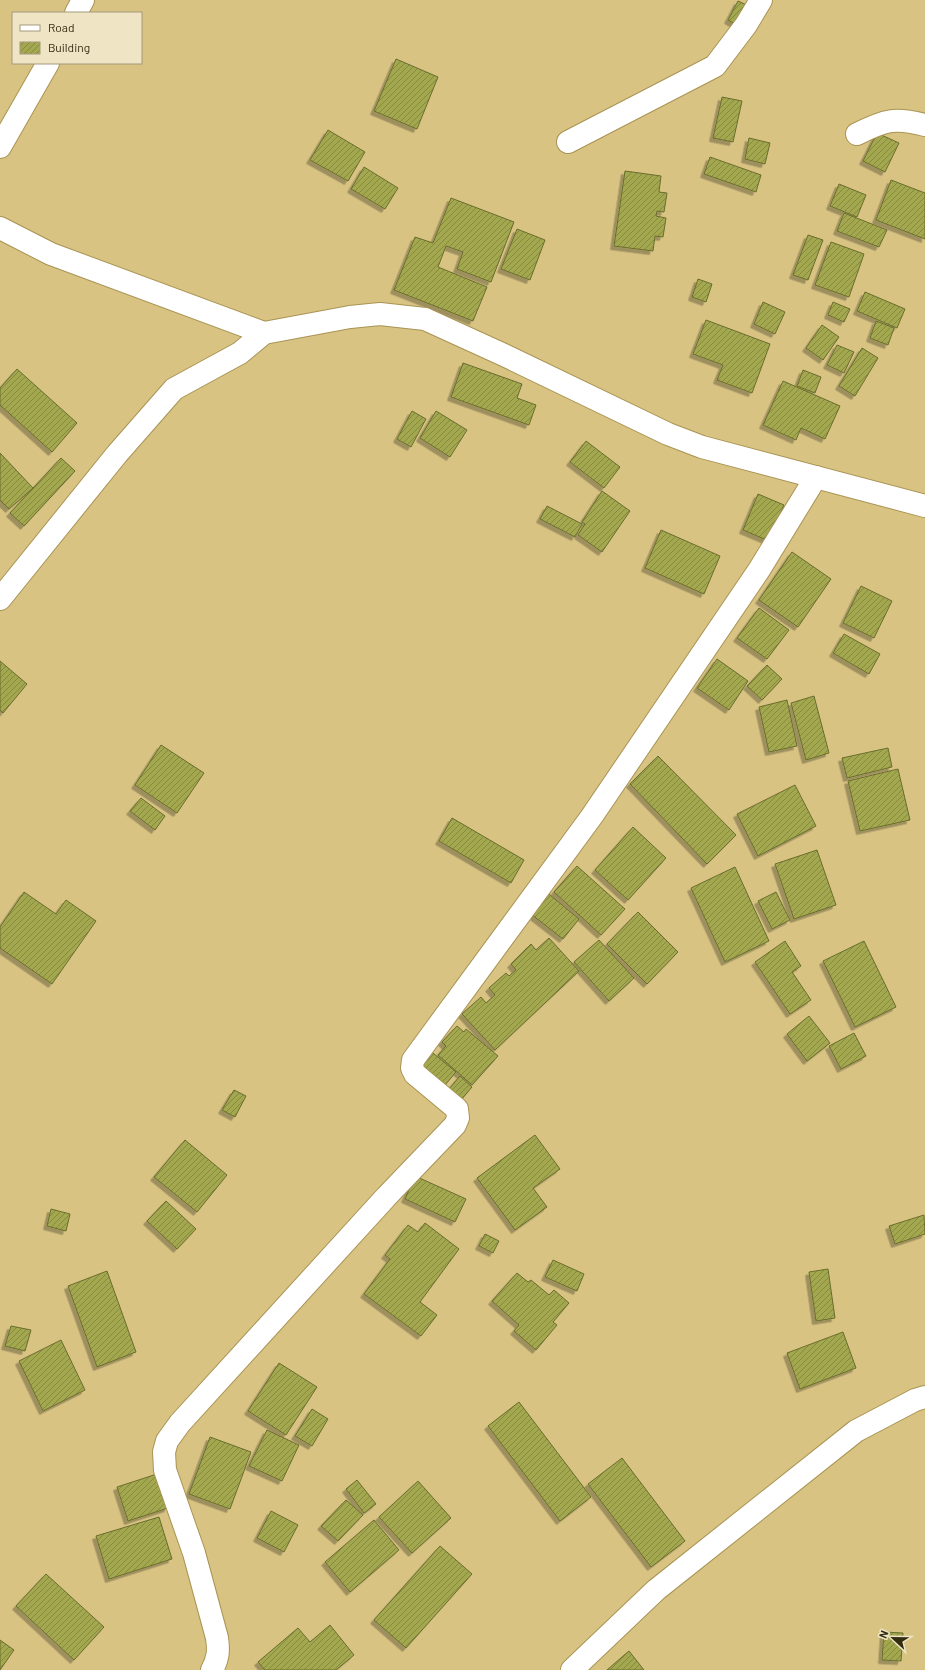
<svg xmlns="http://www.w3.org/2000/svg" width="925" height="1670" font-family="Barlow,sans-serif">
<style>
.building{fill:url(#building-hatch);stroke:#6a6d2d;filter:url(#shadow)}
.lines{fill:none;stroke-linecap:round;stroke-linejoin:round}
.minor-casing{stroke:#a99454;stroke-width:24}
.minor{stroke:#fff;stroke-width:22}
</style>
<defs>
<pattern id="building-hatch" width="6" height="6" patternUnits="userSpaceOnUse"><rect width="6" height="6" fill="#a3a84f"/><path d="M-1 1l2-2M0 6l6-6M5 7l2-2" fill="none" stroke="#868940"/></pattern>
<filter id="shadow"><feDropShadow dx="-3.5" dy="3.5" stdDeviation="0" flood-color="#0004"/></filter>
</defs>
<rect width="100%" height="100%" fill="#d8c382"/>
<g class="building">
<path d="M738 1 751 7 740 27 728 20Z"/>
<path d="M396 59 438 77 417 129 374 111Z"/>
<path d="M722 97 742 101 733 142 713 138Z"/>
<path d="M328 130 365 152 348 181 310 160Z"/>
<path d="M877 133 899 143 885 172 863 161Z"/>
<path d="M749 138 770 143 765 164 745 159Z"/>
<path d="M710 157 761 175 756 192 704 174Z"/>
<path d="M364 167 398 188 385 209 351 189Z"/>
<path d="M625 171 661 176 659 192 667 193 664 212 657 211 656 216 666 218 663 237 655 236 653 251 614 246Z"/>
<path d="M891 180 925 193V239L876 220Z"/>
<path d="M839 184 866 195 857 217 830 206Z"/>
<path d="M451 198 514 222 491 282 457 269 463 252 446 246 438 267 487 287 473 321 394 290 415 237 433 243Z"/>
<path d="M844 213 887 230 879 247 837 231Z"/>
<path d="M517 229 545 240 530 280 501 269Z"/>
<path d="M808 235 823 240 808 280 793 275Z"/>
<path d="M831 242 864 254 849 297 815 285Z"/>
<path d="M698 279 712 284 706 302 692 297Z"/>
<path d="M865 292 905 309 897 328 857 311Z"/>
<path d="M763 302 785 312 775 334 754 324Z"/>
<path d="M833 302 850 309 844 322 828 315Z"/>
<path d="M706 320 770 344 752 393 717 380 723 365 693 354Z"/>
<path d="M876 321 894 328 888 345 870 338Z"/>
<path d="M822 325 839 337 823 360 806 348Z"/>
<path d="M837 345 854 352 844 373 827 365Z"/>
<path d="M862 348 878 358 855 396 839 386Z"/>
<path d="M463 363 522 384 517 398 536 405 529 425 451 397Z"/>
<path d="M17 369 77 423 52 452 0 405V388Z"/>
<path d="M803 370 821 377 815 393 797 386Z"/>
<path d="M783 381 840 406 825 439 801 428 796 440 763 425Z"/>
<path d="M412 411 426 419 411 447 397 439Z"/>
<path d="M436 411 467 430 450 457 420 438Z"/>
<path d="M586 441 620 467 604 488 570 462Z"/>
<path d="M0 453 33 488 9 509 0 500Z"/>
<path d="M61 458 75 471 24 526 10 513Z"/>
<path d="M602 491 630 511 602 552 578 535 585 524 582 522Z"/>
<path d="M758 494 784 505 769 541 743 530Z"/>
<path d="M547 506 582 524 575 537 540 519Z"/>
<path d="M661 530 720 556 704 594 645 568Z"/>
<path d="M792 552 831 579 798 627 759 600Z"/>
<path d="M861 586 892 601 874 638 843 623Z"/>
<path d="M759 608 789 630 767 659 737 638Z"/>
<path d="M844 634 880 654 869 674 833 653Z"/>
<path d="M717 659 748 681 729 710 697 688Z"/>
<path d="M0 661 27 684 3 713 0 710Z"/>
<path d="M767 665 782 679 762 700 747 686Z"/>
<path d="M814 696 829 753 806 760 791 703Z"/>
<path d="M787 700 797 746 769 752 759 707Z"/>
<path d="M161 745 204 773 177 813 135 785Z"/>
<path d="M888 748 892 767 847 778 842 758Z"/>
<path d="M658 756 736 835 707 864 630 784Z"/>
<path d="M898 769 910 820 860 831 848 781Z"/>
<path d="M795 785 816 826 758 856 737 814Z"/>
<path d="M141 798 165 816 155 830 130 811Z"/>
<path d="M452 818 524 860 511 883 439 841Z"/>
<path d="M633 827 666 858 628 900 595 870Z"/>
<path d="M817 850 836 905 794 919 775 864Z"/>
<path d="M577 866 625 909 601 935 554 892Z"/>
<path d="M735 867 769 941 725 962 691 888Z"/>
<path d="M544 890 579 919 563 939 527 911Z"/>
<path d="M24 892 56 914 66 900 96 921 52 984 0 948V927Z"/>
<path d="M776 892 790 920 772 929 758 901Z"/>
<path d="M638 912 678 952 647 984 607 944Z"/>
<path d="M549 938 579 971 495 1050 462 1014 481 997 486 1003 495 995 489 988 506 973 509 976 516 970 511 964 531 944 536 950Z"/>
<path d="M599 940 634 978 609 1001 574 962Z"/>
<path d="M785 941 801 966 792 972 811 1000 790 1014 755 962Z"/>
<path d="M864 941 896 1007 855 1027 823 961Z"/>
<path d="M809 1016 830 1043 807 1061 787 1034Z"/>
<path d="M457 1026 464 1032 466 1029 498 1056 472 1085 438 1055 446 1046 442 1042Z"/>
<path d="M854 1033 866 1056 841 1069 829 1046Z"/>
<path d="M428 1049 456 1072 445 1085 417 1063Z"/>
<path d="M460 1076 472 1087 461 1100 449 1089Z"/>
<path d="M234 1090 246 1096 235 1117 222 1110Z"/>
<path d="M535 1135 560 1169 533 1188 547 1207 515 1230 477 1178Z"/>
<path d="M185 1140 227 1175 197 1212 154 1177Z"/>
<path d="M415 1176 466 1199 455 1222 405 1199Z"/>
<path d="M166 1201 196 1229 177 1249 147 1221Z"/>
<path d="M51 1209 70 1214 66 1231 47 1226Z"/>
<path d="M924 1215 925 1234 895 1244 889 1226Z"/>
<path d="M425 1223 459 1249 420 1302 437 1315 421 1336 364 1294 390 1259 385 1255 408 1225 418 1232Z"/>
<path d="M485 1234 499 1241 493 1253 479 1246Z"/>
<path d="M553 1260 584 1274 577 1291 545 1277Z"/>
<path d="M828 1269 835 1318 816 1321 809 1272Z"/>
<path d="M107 1271 136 1352 97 1367 68 1286Z"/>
<path d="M517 1273 528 1282 531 1280 549 1295 554 1290 569 1303 553 1322 557 1325 536 1350 514 1331 519 1325 492 1301Z"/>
<path d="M11 1326 31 1330 25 1351 5 1346Z"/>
<path d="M843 1332 856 1368 800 1389 787 1353Z"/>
<path d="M61 1340 85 1390 43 1411 19 1361Z"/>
<path d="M279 1363 317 1387 286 1435 248 1411Z"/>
<path d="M519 1402 591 1497 560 1521 488 1426Z"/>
<path d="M312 1409 328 1419 312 1446 295 1436Z"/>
<path d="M267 1430 299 1445 282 1481 249 1466Z"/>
<path d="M210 1437 251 1452 230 1509 189 1494Z"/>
<path d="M622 1458 685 1541 651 1567 588 1484Z"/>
<path d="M157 1474 168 1508 128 1521 117 1487Z"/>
<path d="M357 1480 376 1504 364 1513 346 1489Z"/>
<path d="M418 1481 451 1518 412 1553 379 1517Z"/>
<path d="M346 1500 363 1515 338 1541 321 1526Z"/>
<path d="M271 1511 298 1525 284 1552 257 1538Z"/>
<path d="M159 1517 172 1559 109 1579 96 1536Z"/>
<path d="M374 1520 399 1550 350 1592 325 1562Z"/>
<path d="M440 1546 472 1574 406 1648 374 1620Z"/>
<path d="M46 1574 104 1627 74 1660 16 1606Z"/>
<path d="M330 1625 354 1655 336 1670H265L258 1662 298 1628 310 1642Z"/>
<path d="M884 1632 903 1633 901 1661 882 1660Z"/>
<path d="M0 1640 14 1650 0 1670Z"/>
<path d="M629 1651 644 1670H607Z"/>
</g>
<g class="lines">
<defs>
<g id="minor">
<path d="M76 13 83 0"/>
<path d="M857 134C885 120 895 117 925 125"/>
<path d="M568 142 715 66 746 25 761 0"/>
<path d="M0 147 48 63"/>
<path d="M0 228 51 254 264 333"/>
<path d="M0 599 117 454 174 389 240 353 264 333 350 317 380 314 425 319 504 355 668 434 702 447 925 506"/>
<path d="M212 1670C218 1659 219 1651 217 1638L194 1553 165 1470 164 1452 167 1441 180 1423 386 1197 455 1125 458 1118 457 1109 415 1074 412 1068 413 1060 592 816 759 570 816 477"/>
<path d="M572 1670 656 1590 856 1431 915 1400 925 1397"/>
</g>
</defs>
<use href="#minor" class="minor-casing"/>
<use href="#minor" class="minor"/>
</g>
<rect x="12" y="12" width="130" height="52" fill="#efe4c4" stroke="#a49a7c"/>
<rect x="20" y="25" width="20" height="6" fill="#ffffff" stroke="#a49a7c"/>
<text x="48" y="32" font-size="12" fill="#342c11">Road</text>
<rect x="20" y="42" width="20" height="12" fill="url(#building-hatch)" stroke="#a49a7c"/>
<text x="48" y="52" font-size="12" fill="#342c11">Building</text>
<g transform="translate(893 1638) rotate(292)" stroke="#efe4c4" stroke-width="3" paint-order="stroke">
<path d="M0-3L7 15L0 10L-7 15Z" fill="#342c11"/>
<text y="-6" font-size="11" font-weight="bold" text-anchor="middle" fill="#342c11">N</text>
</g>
</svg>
